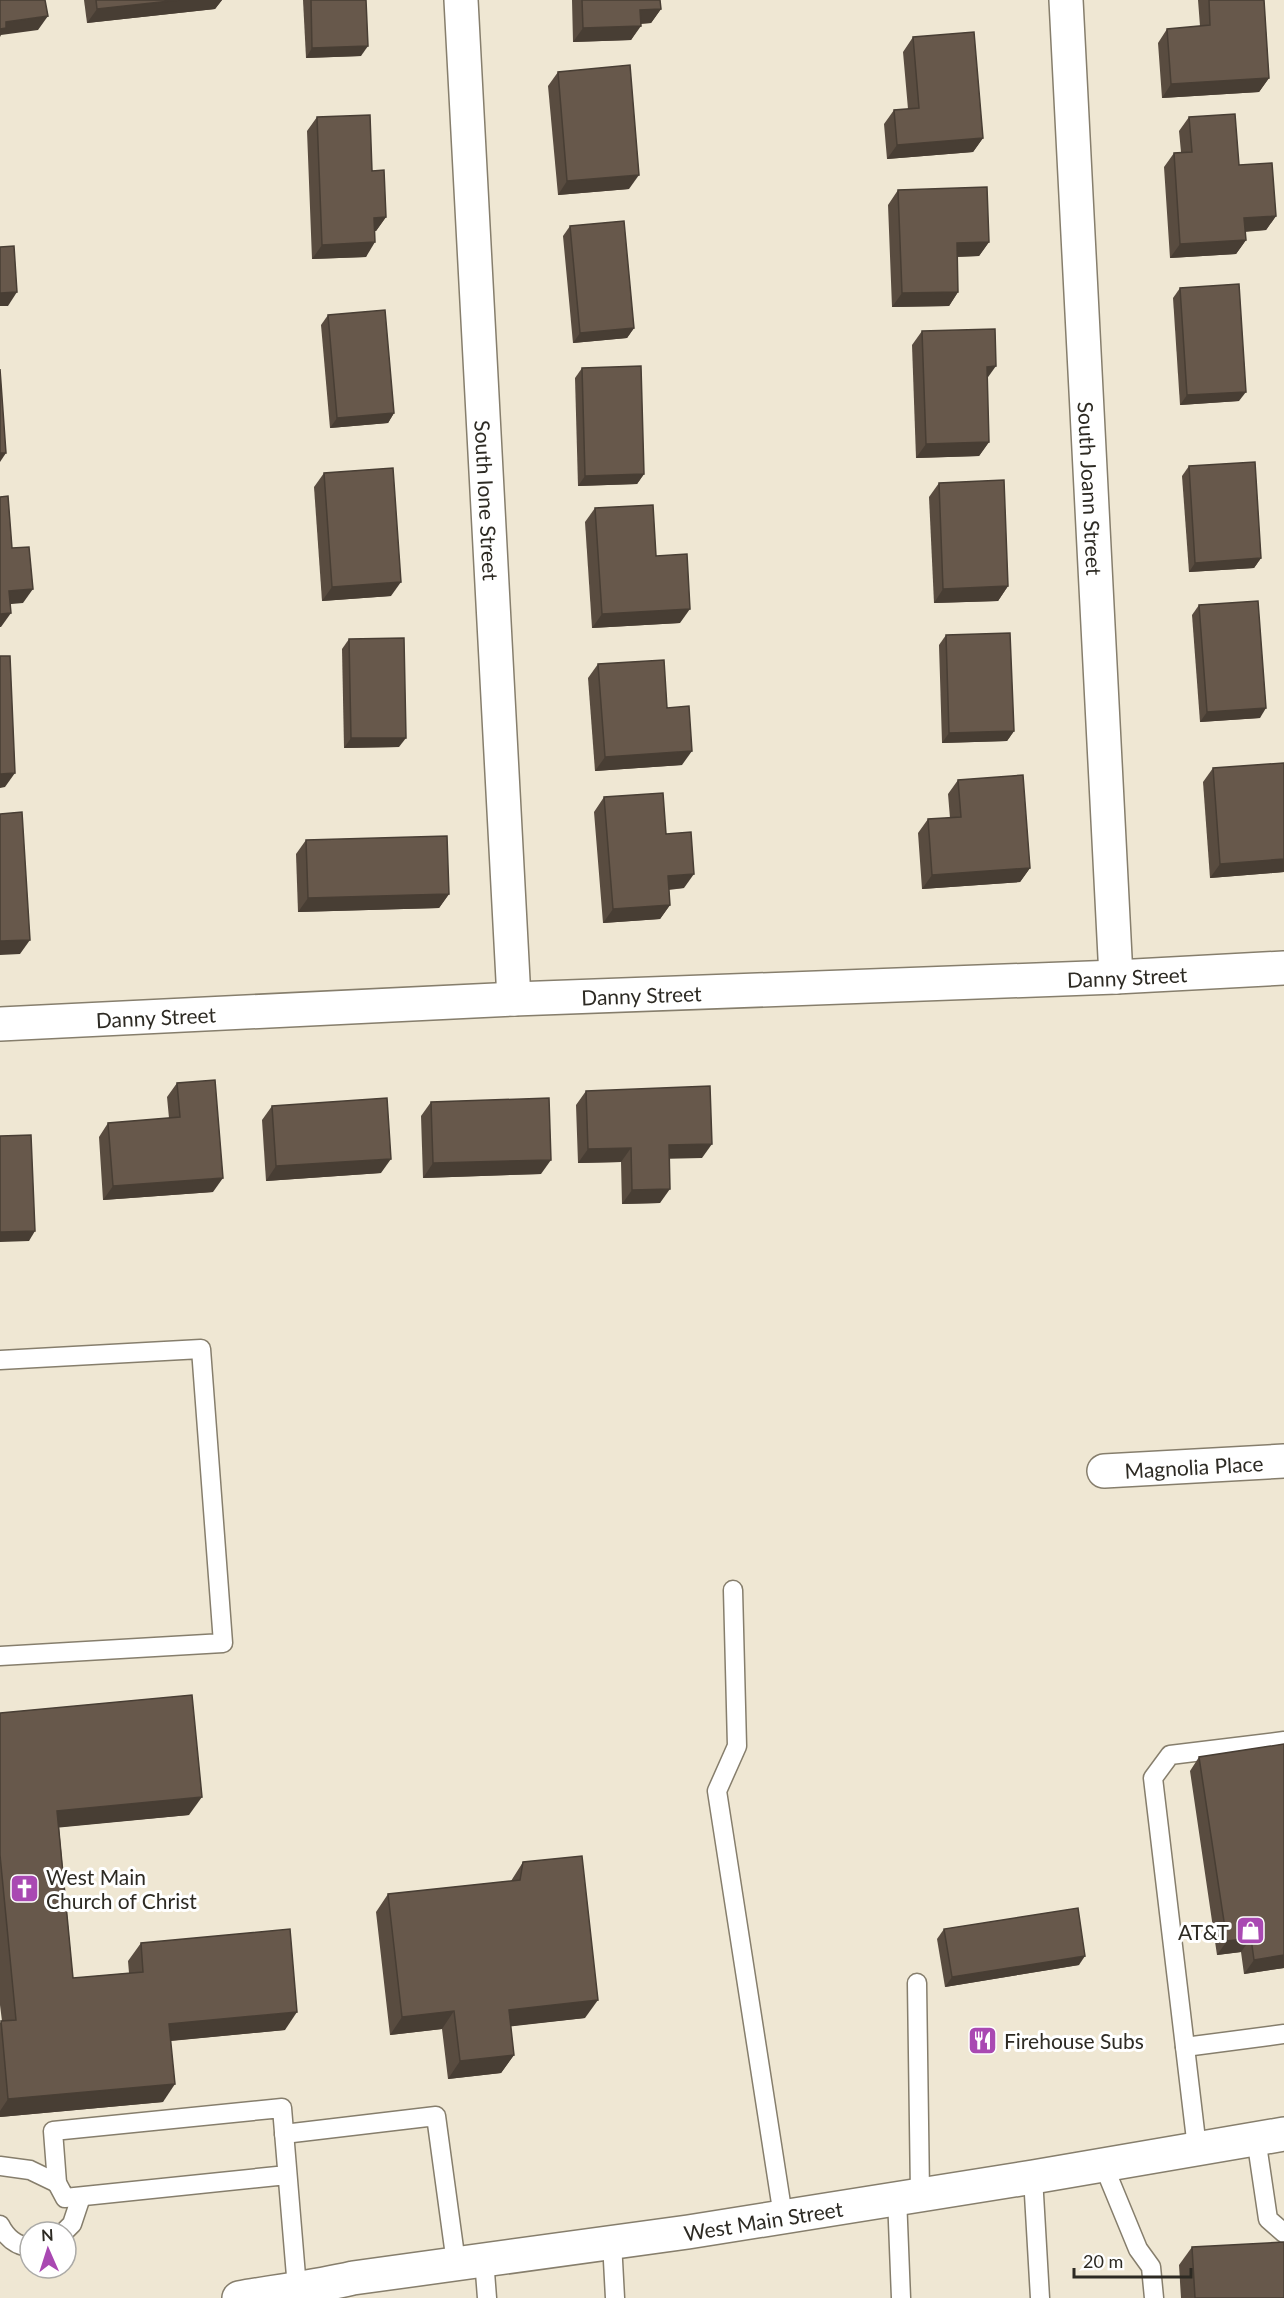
<svg xmlns="http://www.w3.org/2000/svg" width="1284" height="2298" font-family="Lato,sans-serif">
<style>
.lines{fill:none;stroke-linecap:round;stroke-linejoin:round}
.service-casing{stroke:#867e6c;stroke-width:21}
.minor-casing{stroke:#867e6c;stroke-width:36}
.primary-casing{stroke:#867e6c;stroke-width:36}
.service{stroke:#fff;stroke-width:18}
.minor{stroke:#fff;stroke-width:33}
.primary{stroke:#fff;stroke-width:33}
.wall{fill:#594c40}
.shaded-wall{fill:#483e34}
.building{fill:#67584b;stroke:#483e34;stroke-width:1.5}
.labels{text-anchor:middle;dominant-baseline:central;stroke-width:6;stroke-linejoin:round;paint-order:stroke}
.street-label{font-size:21px;fill:#2d2a23;stroke:#fff}
.poi-label{font-size:21px;fill:#2d2a23;stroke:#fff;text-anchor:start}
</style>
<rect width="100%" height="100%" fill="#efe7d3"/>
<g class="lines">
<defs>
<g id="service">
<path d="M0 1360 201 1349 223 1643 0 1656"/>
<path d="M733 1590 737 1746 717 1791 783 2216"/>
<path d="M917 1983 920 2193"/>
<path d="M1185 2047 1284 2034"/>
<path d="M284 2134 436 2116 456 2263"/>
<path d="M1256 2138 1268 2219 1284 2233"/>
<path d="M1197 2148 1153 1778 1170 1755 1284 1741"/>
<path d="M1103 2164 1138 2249 1151 2267 1154 2298"/>
<path d="M0 2166 30 2170 57 2183"/>
<path d="M287 2175 65 2198 57 2183 53 2131 282 2108 297 2288"/>
<path d="M1033 2177 1040 2298"/>
<path d="M897 2197 901 2298"/>
<path d="M0 2225C6 2237 16 2246 30 2247"/>
<path d="M64 2232 72 2224 81 2197"/>
<path d="M612 2242 615 2298"/>
<path d="M484 2259 487 2298"/>
</g>
<g id="minor">
<path id="s1" d="M461 0 514 999"/>
<path id="s2" d="M1066 0 1116 977"/>
<path id="s3" d="M0 1024 514 999 1116 977 1284 968"/>
<path id="s4" d="M1104 1471 1284 1461"/>
</g>
<g id="primary">
<path id="s5" d="M239 2298C277 2291 315 2287 353 2278L688 2232 1033 2177 1284 2134"/>
</g>
</defs>
<use href="#service" class="service-casing"/>
<use href="#minor" class="minor-casing"/>
<use href="#primary" class="primary-casing"/>
<use href="#service" class="service"/>
<use href="#minor" class="minor"/>
<use href="#primary" class="primary"/>
</g>
<g class="wall">
<path d="M84 0H222L215 9 87 23Z"/>
<path d="M303 0H366L361 56 306 58Z"/>
<path d="M572 0H660L661 9 651 23 641 24 631 40 573 42Z"/>
<path d="M1198 0H1264L1269 78 1259 92 1162 98 1158 43 1167 29 1200 26Z"/>
<path d="M913 37 983 138 973 152 887 159 884 124 894 110 908 109 903 52Z"/>
<path d="M558 72 629 189 558 195 548 86Z"/>
<path d="M317 117 372 171 386 217 376 231H375L366 257 312 259 307 131Z"/>
<path d="M1189 117 1239 165 1276 216 1266 230 1245 232 1246 240 1236 254 1170 258 1164 167 1174 153 1181 152 1179 131Z"/>
<path d="M898 190 989 242 979 256 957 257 958 292 949 306 892 307 888 205Z"/>
<path d="M570 226 634 328 627 338 573 343 563 236Z"/>
<path d="M1180 288 1239 401 1180 405 1173 298Z"/>
<path d="M328 315 394 413 388 423 330 428 321 325Z"/>
<path d="M922 331 987 379 989 442 979 456 916 458 912 345Z"/>
<path d="M582 368 644 474 637 484 578 486 575 378Z"/>
<path d="M1189 466 1261 558 1254 568 1189 572 1182 476Z"/>
<path d="M324 473 391 596 322 601 314 487Z"/>
<path d="M939 483 1008 586 998 601 934 603 929 497Z"/>
<path d="M595 508 656 556 680 623 592 628 585 522Z"/>
<path d="M1199 605 1260 718 1200 722 1192 615Z"/>
<path d="M946 635 1014 731 1007 741 942 743 939 645Z"/>
<path d="M349 639 399 747 344 748 342 649Z"/>
<path d="M598 664 682 765 595 771 588 678Z"/>
<path d="M1213 768 1284 872 1210 878 1203 782Z"/>
<path d="M958 780 1030 868 1020 882 922 889 918 833 928 819 950 818 948 794Z"/>
<path d="M604 797 666 834 684 888 669 890 670 905 660 919 603 923 594 812Z"/>
<path d="M306 840 449 894 439 908 298 912 296 854Z"/>
<path d="M177 1083 213 1192 103 1200 99 1137 108 1123 169 1118 167 1097Z"/>
<path d="M586 1091 702 1158H669L660 1203 622 1204 621 1162 578 1163 576 1105Z"/>
<path d="M431 1102 541 1174 423 1178 421 1116Z"/>
<path d="M272 1106 381 1173 266 1181 262 1120Z"/>
<path d="M0 1713 189 1815 59 1827 73 1978 129 1973 128 1961 141 1943 285 2030 171 2041 163 2102 0 2117V2023L2 2021 0 2005Z"/>
<path d="M1284 1744V1968L1244 1974 1241 1952 1217 1955 1190 1771 1199 1757Z"/>
<path d="M523 1862 585 2018 510 2026 514 2055 501 2073 448 2079 442 2029 390 2035 376 1912 388 1894 511 1881Z"/>
<path d="M944 1929 1079 1965 945 1987 937 1939Z"/>
<path d="M1192 2247 1284 2298H1181L1179 2265Z"/>
</g>
<g class="shaded-wall">
<path d="M179 0H222L215 9 87 23 97 9Z"/>
<path d="M661 9 651 23 630 24 640 10Z"/>
<path d="M48 16 38 30 1 35 0 37V29L6 22Z"/>
<path d="M641 26 631 40 573 42 583 28Z"/>
<path d="M368 46 361 56 306 58 312 48Z"/>
<path d="M1269 78 1259 92 1162 98 1171 84Z"/>
<path d="M983 138 973 152 887 159 897 145Z"/>
<path d="M639 175 629 189 558 195 567 181Z"/>
<path d="M1276 216 1266 230 1234 232 1244 218Z"/>
<path d="M386 217 376 231 364 232 374 218Z"/>
<path d="M1246 240 1236 254 1170 258 1180 244Z"/>
<path d="M375 242 366 257 312 259 322 245Z"/>
<path d="M989 242 979 256 947 257 957 243Z"/>
<path d="M17 292 8 306H0V293Z"/>
<path d="M958 292 949 306 892 307 902 293Z"/>
<path d="M634 328 627 338 573 343 580 333Z"/>
<path d="M996 366 986 380 987 367Z"/>
<path d="M1246 392 1239 401 1180 405 1187 395Z"/>
<path d="M394 413 388 423 330 428 337 418Z"/>
<path d="M989 442 979 456 916 458 926 444Z"/>
<path d="M0 453H6L0 462Z"/>
<path d="M644 474 637 484 578 486 585 476Z"/>
<path d="M1261 558 1254 568 1189 572 1195 563Z"/>
<path d="M401 582 391 596 322 601 332 587Z"/>
<path d="M1008 586 998 601 934 603 943 589Z"/>
<path d="M33 589 23 603 0 605 9 591Z"/>
<path d="M690 609 680 623 592 628 602 614Z"/>
<path d="M11 613 1 627H0V614Z"/>
<path d="M1266 708 1260 718 1200 722 1207 712Z"/>
<path d="M1014 731 1007 741 942 743 949 733Z"/>
<path d="M351 738H406L399 747 344 748Z"/>
<path d="M692 751 682 765 595 771 605 757Z"/>
<path d="M15 773 5 787 0 788V774Z"/>
<path d="M1284 859V872L1210 878 1220 864Z"/>
<path d="M1030 868 1020 882 922 889 932 875Z"/>
<path d="M694 874 684 888 658 890 668 876Z"/>
<path d="M449 894 439 908 298 912 308 898Z"/>
<path d="M670 905 660 919 603 923 613 909Z"/>
<path d="M30 940 20 954 0 955V941Z"/>
<path d="M712 1144 702 1158 659 1159 669 1145Z"/>
<path d="M631 1148 621 1162 578 1163 588 1149Z"/>
<path d="M391 1159 381 1173 266 1181 276 1166Z"/>
<path d="M551 1160 541 1174 423 1178 433 1163Z"/>
<path d="M223 1178 213 1192 103 1200 113 1186Z"/>
<path d="M670 1189 660 1203 622 1204 632 1190Z"/>
<path d="M35 1231 29 1241 0 1242V1232Z"/>
<path d="M202 1797 189 1815 44 1829 57 1811Z"/>
<path d="M1251 1938 1241 1952 1217 1955 1227 1941Z"/>
<path d="M1284 1955V1968L1244 1974 1254 1960Z"/>
<path d="M1085 1956 1079 1965 945 1987 952 1977Z"/>
<path d="M598 2000 585 2018 496 2028 509 2010Z"/>
<path d="M454 2011 442 2029 390 2035 402 2017Z"/>
<path d="M297 2012 285 2030 157 2042 169 2024Z"/>
<path d="M514 2055 501 2073 448 2079 460 2061Z"/>
<path d="M175 2084 163 2102 0 2117V2111L8 2099Z"/>
</g>
<g class="building">
<path d="M0 0H45L48 16 6 22V28L0 29Z"/>
<path d="M96 0H179L97 9Z"/>
<path d="M311 0H366L368 46 312 48Z"/>
<path d="M582 0H660L661 9 640 10 641 26 583 28Z"/>
<path d="M1209 0H1264L1269 78 1171 84 1167 29 1210 25Z"/>
<path d="M974 32 983 138 897 145 894 110 919 108 913 37Z"/>
<path d="M630 65 639 175 567 181 558 72Z"/>
<path d="M1235 114 1239 165 1272 163 1276 216 1244 218 1246 240 1180 244 1174 153 1192 152 1189 117Z"/>
<path d="M370 115 372 171 384 170 386 217 374 218 375 242 322 245 317 117Z"/>
<path d="M987 187 989 242 957 243 958 292 902 293 898 190Z"/>
<path d="M624 221 634 328 580 333 570 226Z"/>
<path d="M14 246 17 292 0 293V247Z"/>
<path d="M1239 284 1246 392 1187 395 1180 288Z"/>
<path d="M385 310 394 413 337 418 328 315Z"/>
<path d="M995 329 996 366 987 367 989 442 926 444 922 331Z"/>
<path d="M641 366 644 474 585 476 582 368Z"/>
<path d="M0 369 6 453H0Z"/>
<path d="M1255 462 1261 558 1195 563 1189 466Z"/>
<path d="M393 468 401 582 332 587 324 473Z"/>
<path d="M1004 480 1008 586 943 589 939 483Z"/>
<path d="M8 496 12 548 29 547 33 589 9 591 11 613 0 614V497Z"/>
<path d="M653 505 656 556 687 554 690 609 602 614 595 508Z"/>
<path d="M1258 601 1266 708 1207 712 1199 605Z"/>
<path d="M1010 633 1014 731 949 733 946 635Z"/>
<path d="M404 638 406 738H351L349 639Z"/>
<path d="M0 656H10L15 773 0 774Z"/>
<path d="M664 660 667 708 689 706 692 751 605 757 598 664Z"/>
<path d="M1284 763V859L1220 864 1213 768Z"/>
<path d="M1023 775 1030 868 932 875 928 819 961 817 958 780Z"/>
<path d="M663 793 666 834 691 832 694 874 668 876 670 905 613 909 604 797Z"/>
<path d="M22 812 30 940 0 941V814Z"/>
<path d="M447 836 449 894 308 898 306 840Z"/>
<path d="M215 1080 223 1178 113 1186 108 1123 180 1117 177 1083Z"/>
<path d="M710 1086 712 1144 669 1145 670 1189 632 1190 631 1148 588 1149 586 1091Z"/>
<path d="M387 1098 391 1159 276 1166 272 1106Z"/>
<path d="M549 1098 551 1160 433 1163 431 1102Z"/>
<path d="M31 1135 35 1231 0 1232V1136Z"/>
<path d="M192 1695 202 1797 57 1811 73 1978 143 1972 141 1943 290 1929 297 2012 169 2024 175 2084 8 2099 1 2021 16 2020 0 1855V1713Z"/>
<path d="M1284 1744V1955L1254 1960 1251 1938 1227 1941 1199 1757Z"/>
<path d="M582 1856 598 2000 509 2010 514 2055 460 2061 454 2011 402 2017 388 1894 520 1880 523 1862Z"/>
<path d="M1078 1908 1085 1956 952 1977 944 1929Z"/>
<path d="M1284 2242V2298H1195L1192 2247Z"/>
</g>
<defs>
<symbol id="church-square" viewBox="-11 -11 22 22"><rect x="-9" y="-9" width="18" height="18" rx="4" fill="#a949b2" stroke="#fff"/><path d="M-1.2-6h2.4v3.5h3.3v2.4h-3.3V6h-2.4V-.1h-3.3v-2.4h3.3Z" fill="#fff"/></symbol>
<symbol id="shop-square" viewBox="-11 -11 22 22"><rect x="-9" y="-9" width="18" height="18" rx="4" fill="#a949b2" stroke="#fff"/><path d="M-5-2.5h2.3a2.7 3.5 0 0 1 5.4 0H5L5.5 6h-11ZM-1.5-2.5h3a1.5 2.3 0 0 0-3 0Z" fill="#fff"/></symbol>
<symbol id="restaurant-square" viewBox="-11 -11 22 22"><rect x="-9" y="-9" width="18" height="18" rx="4" fill="#a949b2" stroke="#fff"/><path d="M-5-6h1v4h1v-4h1v4h1v-4h1v5L-1.5 .5V6h-2V.5L-5-1ZM5-6V6H3V1.5H1.5Q1.5-4 5-6Z" fill="#fff"/></symbol>
</defs>
<g fill-rule="evenodd">
<use href="#church-square" x="8" y="1872" width="33" height="33"/>
<use href="#shop-square" x="1234" y="1914" width="33" height="33"/>
<use href="#restaurant-square" x="966" y="2024" width="33" height="33"/>
</g>
<g class="labels">
<g class="street-label">
<text stroke="none"><textPath href="#s2" startOffset="489">South Joann Street</textPath></text>
<text stroke="none"><textPath href="#s1" startOffset="501">South Ione Street</textPath></text>
<text stroke="none"><textPath href="#s3" startOffset="1128">Danny Street</textPath></text>
<text stroke="none"><textPath href="#s3" startOffset="642">Danny Street</textPath></text>
<text stroke="none"><textPath href="#s3" startOffset="156">Danny Street</textPath></text>
<text stroke="none"><textPath href="#s4" startOffset="90">Magnolia Place</textPath></text>
<text stroke="none"><textPath href="#s5" startOffset="530">West Main Street</textPath></text>
</g>
<g class="poi-label">
<text x="46" y="1876">West Main<tspan x="46" dy="24">Church of Christ</tspan></text>
<text x="1229" y="1931" text-anchor="end">AT&amp;T</text>
<text x="1004" y="2040">Firehouse Subs</text>
</g>
</g>
<g transform="translate(48 2250) rotate(357)"><circle r="28" fill="#ffffff" stroke="#abaaa7" stroke-width="1.5"/>
<path d="M0-4.5L10 22L0 15L-10 22Z" fill="#a949b2"/>
<text y="-9" font-size="16" font-weight="bold" text-anchor="middle" fill="#2d2a23">N</text>
</g>
<path d="M1074 2268v9h117v-9" fill="none" stroke="#2d2a23" stroke-width="3"/>
<text x="1083" y="2268" font-size="18" fill="#2d2a23" stroke="#ffffff" stroke-width="4.5" paint-order="stroke">20 m</text>
</svg>
